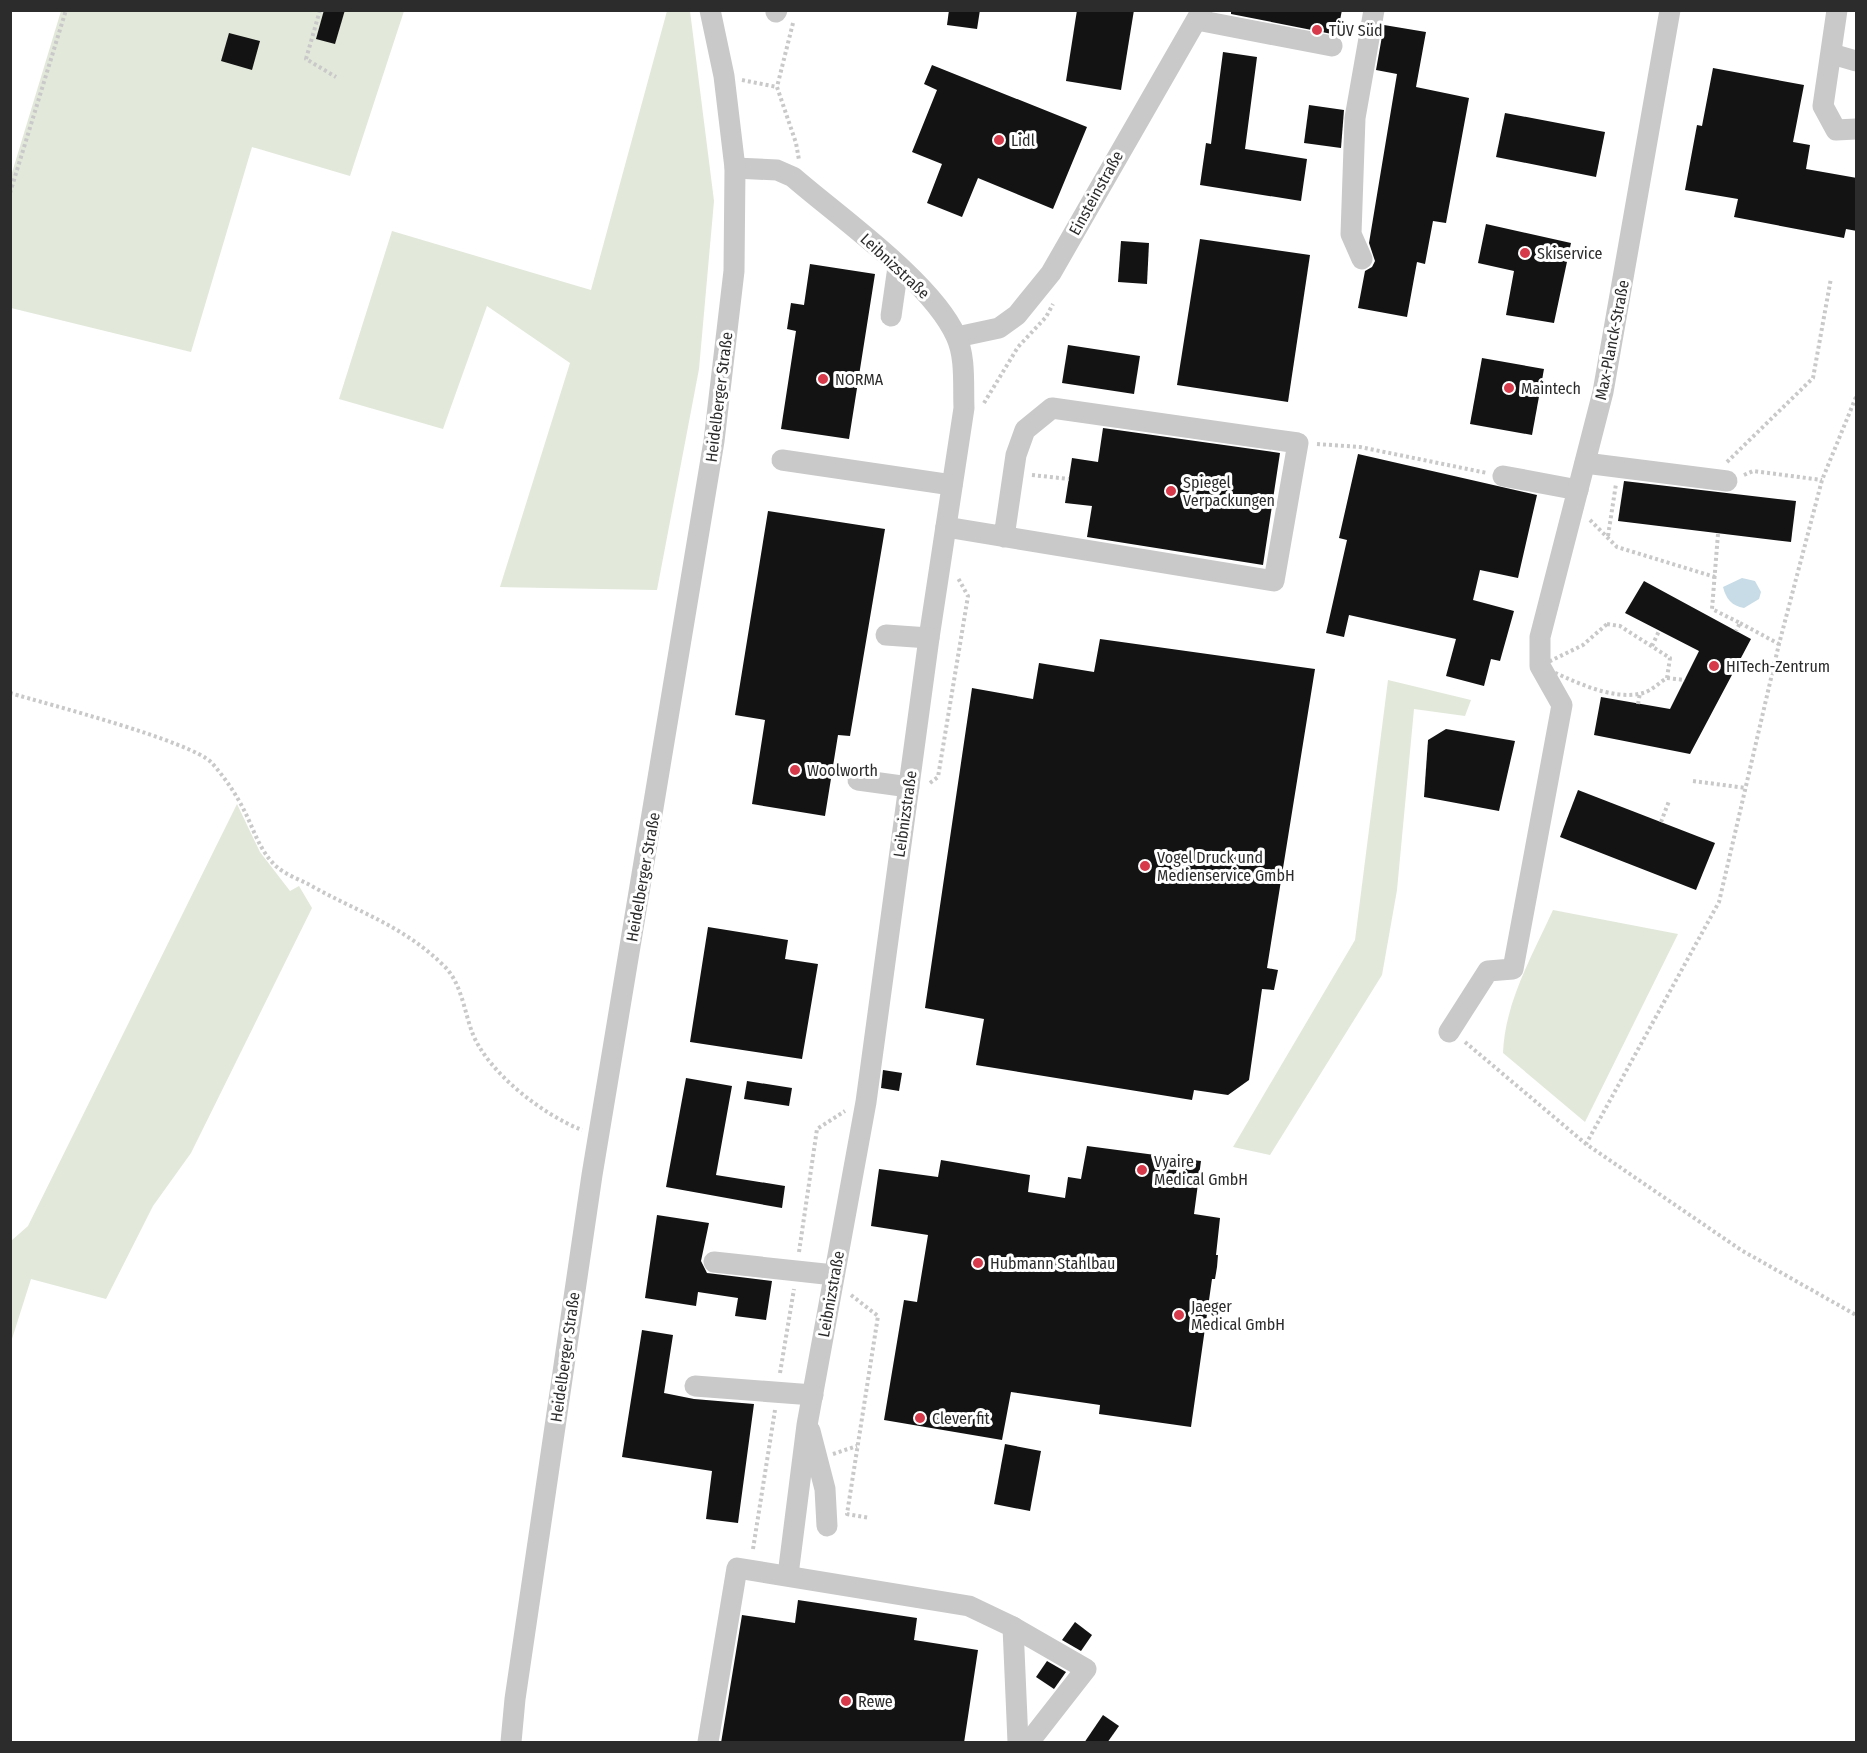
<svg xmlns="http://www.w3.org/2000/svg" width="1867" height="1753" font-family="'Fira Sans Condensed',sans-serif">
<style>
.green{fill:#e2e8da}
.water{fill:#c7dce7}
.building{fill:#131313}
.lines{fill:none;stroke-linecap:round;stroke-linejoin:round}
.path{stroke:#c9c9c9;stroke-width:4;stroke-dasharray:3 3;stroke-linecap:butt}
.minor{stroke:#c9c9c9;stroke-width:21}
.poi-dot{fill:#d63a4b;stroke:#fff;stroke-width:2}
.labels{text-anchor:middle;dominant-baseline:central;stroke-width:6;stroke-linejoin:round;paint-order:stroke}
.poi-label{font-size:16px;fill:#2c2c2c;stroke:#fff;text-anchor:start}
.street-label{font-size:16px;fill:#2c2c2c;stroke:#fff}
</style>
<rect width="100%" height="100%" fill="#fff"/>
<g class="green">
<path d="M61 11H404L350 176 252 147 191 352 11 308V176Z"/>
<path d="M667 11H690L714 201 699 369 657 590 500 587 570 363 487 306 443 429 339 399 392 231 591 290Z"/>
<path d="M1388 680 1471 700 1465 716 1414 709 1397 890 1382 975 1270 1155 1233 1147 1355 940Z"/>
<path d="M237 804 260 852 290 891 299 886 312 908 191 1153 153 1206 106 1299 31 1279 11 1342V1241L28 1226Z"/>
<path d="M1553 910 1678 934 1585 1122 1503 1053C1505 1002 1532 956 1553 910Z"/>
</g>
<path class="water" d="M1742 578 1755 581 1761 592 1759 599 1744 608C1732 606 1726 599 1723 587Z"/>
<g class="building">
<path d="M324 10H345L335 44 316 39Z"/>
<path d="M949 10H980L977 29 947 25Z"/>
<path d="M1077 10H1134L1121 90 1066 81Z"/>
<path d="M1231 10H1342L1337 35 1231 14Z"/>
<path d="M1384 25 1426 32 1416 87 1469 98 1446 223 1433 221 1425 264 1417 262 1407 317 1358 308 1365 271 1372 267 1375 261 1369 243 1397 74 1376 70Z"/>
<path d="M229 33 260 41 252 70 221 61Z"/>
<path d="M1223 52 1257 57 1245 149 1307 159 1301 201 1200 185 1206 143 1211 144Z"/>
<path d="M932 65 1087 127 1053 209 978 178 962 217 927 203 942 164 912 152 937 90 924 84Z"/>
<path d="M1713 68 1804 85 1793 142 1810 145 1806 169 1857 178V231L1846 229 1844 238 1734 217 1738 199 1685 190 1697 125 1702 126Z"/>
<path d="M1309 105 1344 110 1341 148 1304 143Z"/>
<path d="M1505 113 1605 132 1596 177 1496 157Z"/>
<path d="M1486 224 1571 243 1554 323 1506 315 1514 271 1478 263Z"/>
<path d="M1200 239 1310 255 1288 402 1177 385Z"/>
<path d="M1121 241 1149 243 1147 284 1118 282Z"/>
<path d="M810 264 875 274 849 439 781 429 796 331 787 329 791 303 804 305Z"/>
<path d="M1068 345 1140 356 1134 394 1062 383Z"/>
<path d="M1482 358 1544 369 1532 435 1470 424Z"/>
<path d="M1103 428 1280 453 1263 565 1087 537 1092 506 1065 503 1072 458 1098 462Z"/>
<path d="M1358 454 1537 495 1518 578 1480 570 1473 600 1514 611 1500 661 1491 659 1484 686 1446 676 1456 639 1349 615 1344 637 1326 633 1347 540 1339 538Z"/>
<path d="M1624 481 1796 501 1791 542 1618 521Z"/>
<path d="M768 511 885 529 850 736 838 735 825 816 752 804 765 720 735 715Z"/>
<path d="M1644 581 1751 639 1690 754 1594 735 1601 697 1670 709 1699 651 1625 613Z"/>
<path d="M1100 639 1315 669 1267 968 1278 970 1274 990 1262 989 1249 1080 1228 1095 1194 1090 1192 1100 976 1065 984 1019 925 1008 972 688 1033 699 1039 663 1094 672Z"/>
<path d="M1446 729 1515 741 1499 811 1424 797 1428 740Z"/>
<path d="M1578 790 1715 843 1696 890 1560 837Z"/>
<path d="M708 927 788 940 785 959 818 964 802 1059 690 1042Z"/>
<path d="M883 1070 902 1073 899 1091 881 1088Z"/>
<path d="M686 1078 732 1086 716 1175 785 1186 782 1208 666 1187Z"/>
<path d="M747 1081 792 1088 789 1106 744 1099Z"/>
<path d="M1087 1146 1201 1161 1194 1214 1220 1218 1216 1255H1218L1217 1267 1215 1279H1212L1191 1427 1099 1414 1100 1405 1011 1392 1002 1440 884 1420 904 1300 917 1302 928 1235 871 1226 879 1169 938 1177 941 1160 1030 1175 1028 1192 1065 1198 1068 1177 1081 1179Z"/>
<path d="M657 1215 709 1223 701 1261 707 1273 772 1281 766 1320 735 1316 738 1298 698 1292 696 1306 645 1298Z"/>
<path d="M642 1330 673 1335 664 1393 694 1399 754 1404 738 1523 706 1519 712 1471 622 1457Z"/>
<path d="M1005 1444 1041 1451 1030 1511 994 1504Z"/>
<path d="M798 1600 917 1618 914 1640 978 1650 964 1743H721L742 1615 795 1623Z"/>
<path d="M1075 1622 1092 1635 1081 1651 1062 1640Z"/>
<path d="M1047 1661 1066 1672 1054 1689 1036 1677Z"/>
<path d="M1103 1715 1119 1726 1107 1743H1084Z"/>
</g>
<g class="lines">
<g class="path">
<path d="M320 10 306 59 336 77"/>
<path d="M793 23 777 87 796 143 799 160"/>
<path d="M742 80 777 87"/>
<path d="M10 193 66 10"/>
<path d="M1856 397 1822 480 1779 644 1719 902 1586 1144 1741 1250 1856 1315"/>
<path d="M984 403 1018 347 1046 317 1053 304"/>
<path d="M1317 444 1360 447 1487 473"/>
<path d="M1727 462 1813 378 1831 278"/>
<path d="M1032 475 1069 479"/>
<path d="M1744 475 1753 471 1822 480"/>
<path d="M1590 520 1617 547 1715 577"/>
<path d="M1718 534 1712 609 1740 623 1736 631"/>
<path d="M1608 536 1616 484"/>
<path d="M1740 623 1779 644"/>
<path d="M1607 624 1620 626 1670 658 1667 678C1660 682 1651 691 1643 693 1611 702 1568 678 1540 666L1583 645Z"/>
<path d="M1652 646 1659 631"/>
<path d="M1667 678 1685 680"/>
<path d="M10 693C47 704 191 741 212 763 225 778 236 794 245 812 254 830 260 852 277 867 285 874 298 879 308 884 357 912 403 925 444 966 461 982 464 1010 472 1032 487 1072 543 1115 582 1130"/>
<path d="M1638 704 1640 693"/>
<path d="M1693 781 1746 788"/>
<path d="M930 783 938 777 968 596 958 578"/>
<path d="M1661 822 1669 801"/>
<path d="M1465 1042 1586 1144"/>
<path d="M799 1252 817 1129 845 1111"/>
<path d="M851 1295 878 1316 847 1514 870 1518"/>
<path d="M780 1373 794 1289"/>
<path d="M833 1454 857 1446"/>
<path d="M753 1549 775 1410"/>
</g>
<g class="minor">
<path d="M1837 10 1823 106 1836 130 1856 129"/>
<path d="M776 12 777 10"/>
<path d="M1197 20 1332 46"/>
<path d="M1832 54 1856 61"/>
<path d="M735 168 777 170 793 177C839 217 932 282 956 336 966 357 963 386 964 408L929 638 866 1102 807 1425 788 1575"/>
<path d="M1362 259 1351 234 1355 118 1374 10"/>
<path d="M891 316 898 267"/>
<path d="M957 337 999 328 1017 315 1051 273 1202 10"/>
<path d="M782 460 952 485"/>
<path d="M1585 463 1727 481"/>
<path d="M1503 476 1578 490"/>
<path d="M946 527 1274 581 1298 443 1052 408 1025 430 1016 455 1004 537"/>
<path d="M886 635 929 638"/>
<path d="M858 780 909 787"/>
<path d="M1449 1032 1488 971 1513 969 1562 705 1540 666V637L1603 392 1670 10"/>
<path d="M714 1262 834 1275"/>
<path d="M695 1386 813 1395"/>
<path d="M810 1431 825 1489 827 1526"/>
<path d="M1013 1627 1086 1669 1029 1742"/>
<path d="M511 1742 515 1699 592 1175 714 441 734 271 735 168 724 76 710 10"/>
<path d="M708 1742 737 1568 969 1606 1013 1627 1018 1742"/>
</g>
</g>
<g class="poi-dot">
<circle cx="1317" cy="30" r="6"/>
<circle cx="999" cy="140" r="6"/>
<circle cx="1525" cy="253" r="6"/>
<circle cx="823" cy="379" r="6"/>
<circle cx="1509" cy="388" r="6"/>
<circle cx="1171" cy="491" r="6"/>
<circle cx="1714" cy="666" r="6"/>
<circle cx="795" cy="770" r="6"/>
<circle cx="1145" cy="866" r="6"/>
<circle cx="1142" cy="1170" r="6"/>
<circle cx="978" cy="1263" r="6"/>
<circle cx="1179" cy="1315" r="6"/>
<circle cx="920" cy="1418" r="6"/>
<circle cx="846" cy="1701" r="6"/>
</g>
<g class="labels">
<g class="poi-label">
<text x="1329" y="30">TÜV Süd</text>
<text x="1011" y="140">Lidl</text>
<text x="1537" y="253">Skiservice</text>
<text x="835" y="379">NORMA</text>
<text x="1521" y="388">Maintech</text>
<text x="1183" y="482">Spiegel<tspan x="1183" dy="18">Verpackungen</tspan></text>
<text x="1726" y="666">HITech-Zentrum</text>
<text x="807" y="770">Woolworth</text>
<text x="1157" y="857">Vogel Druck und<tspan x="1157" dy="18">Medienservice GmbH</tspan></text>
<text x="1154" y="1161">Vyaire<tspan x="1154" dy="18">Medical GmbH</tspan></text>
<text x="990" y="1263">Hubmann Stahlbau</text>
<text x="1191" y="1306">Jaeger<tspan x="1191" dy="18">Medical GmbH</tspan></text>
<text x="932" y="1418">Clever fit</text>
<text x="858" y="1701">Rewe</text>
</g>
<g class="street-label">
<text transform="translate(1096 193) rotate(-61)">Einsteinstraße</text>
<text transform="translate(895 266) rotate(43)">Leibnizstraße</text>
<text transform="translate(1612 340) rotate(-79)">Max-Planck-Straße</text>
<text transform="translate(719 397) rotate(-83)">Heidelberger Straße</text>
<text transform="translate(905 814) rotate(-82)">Leibnizstraße</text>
<text transform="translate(643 877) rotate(-80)">Heidelberger Straße</text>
<text transform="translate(831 1294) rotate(-80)">Leibnizstraße</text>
<text transform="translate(565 1357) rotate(-82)">Heidelberger Straße</text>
</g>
</g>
<rect width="1867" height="1753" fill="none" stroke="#2c2c2c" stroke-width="24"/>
</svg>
